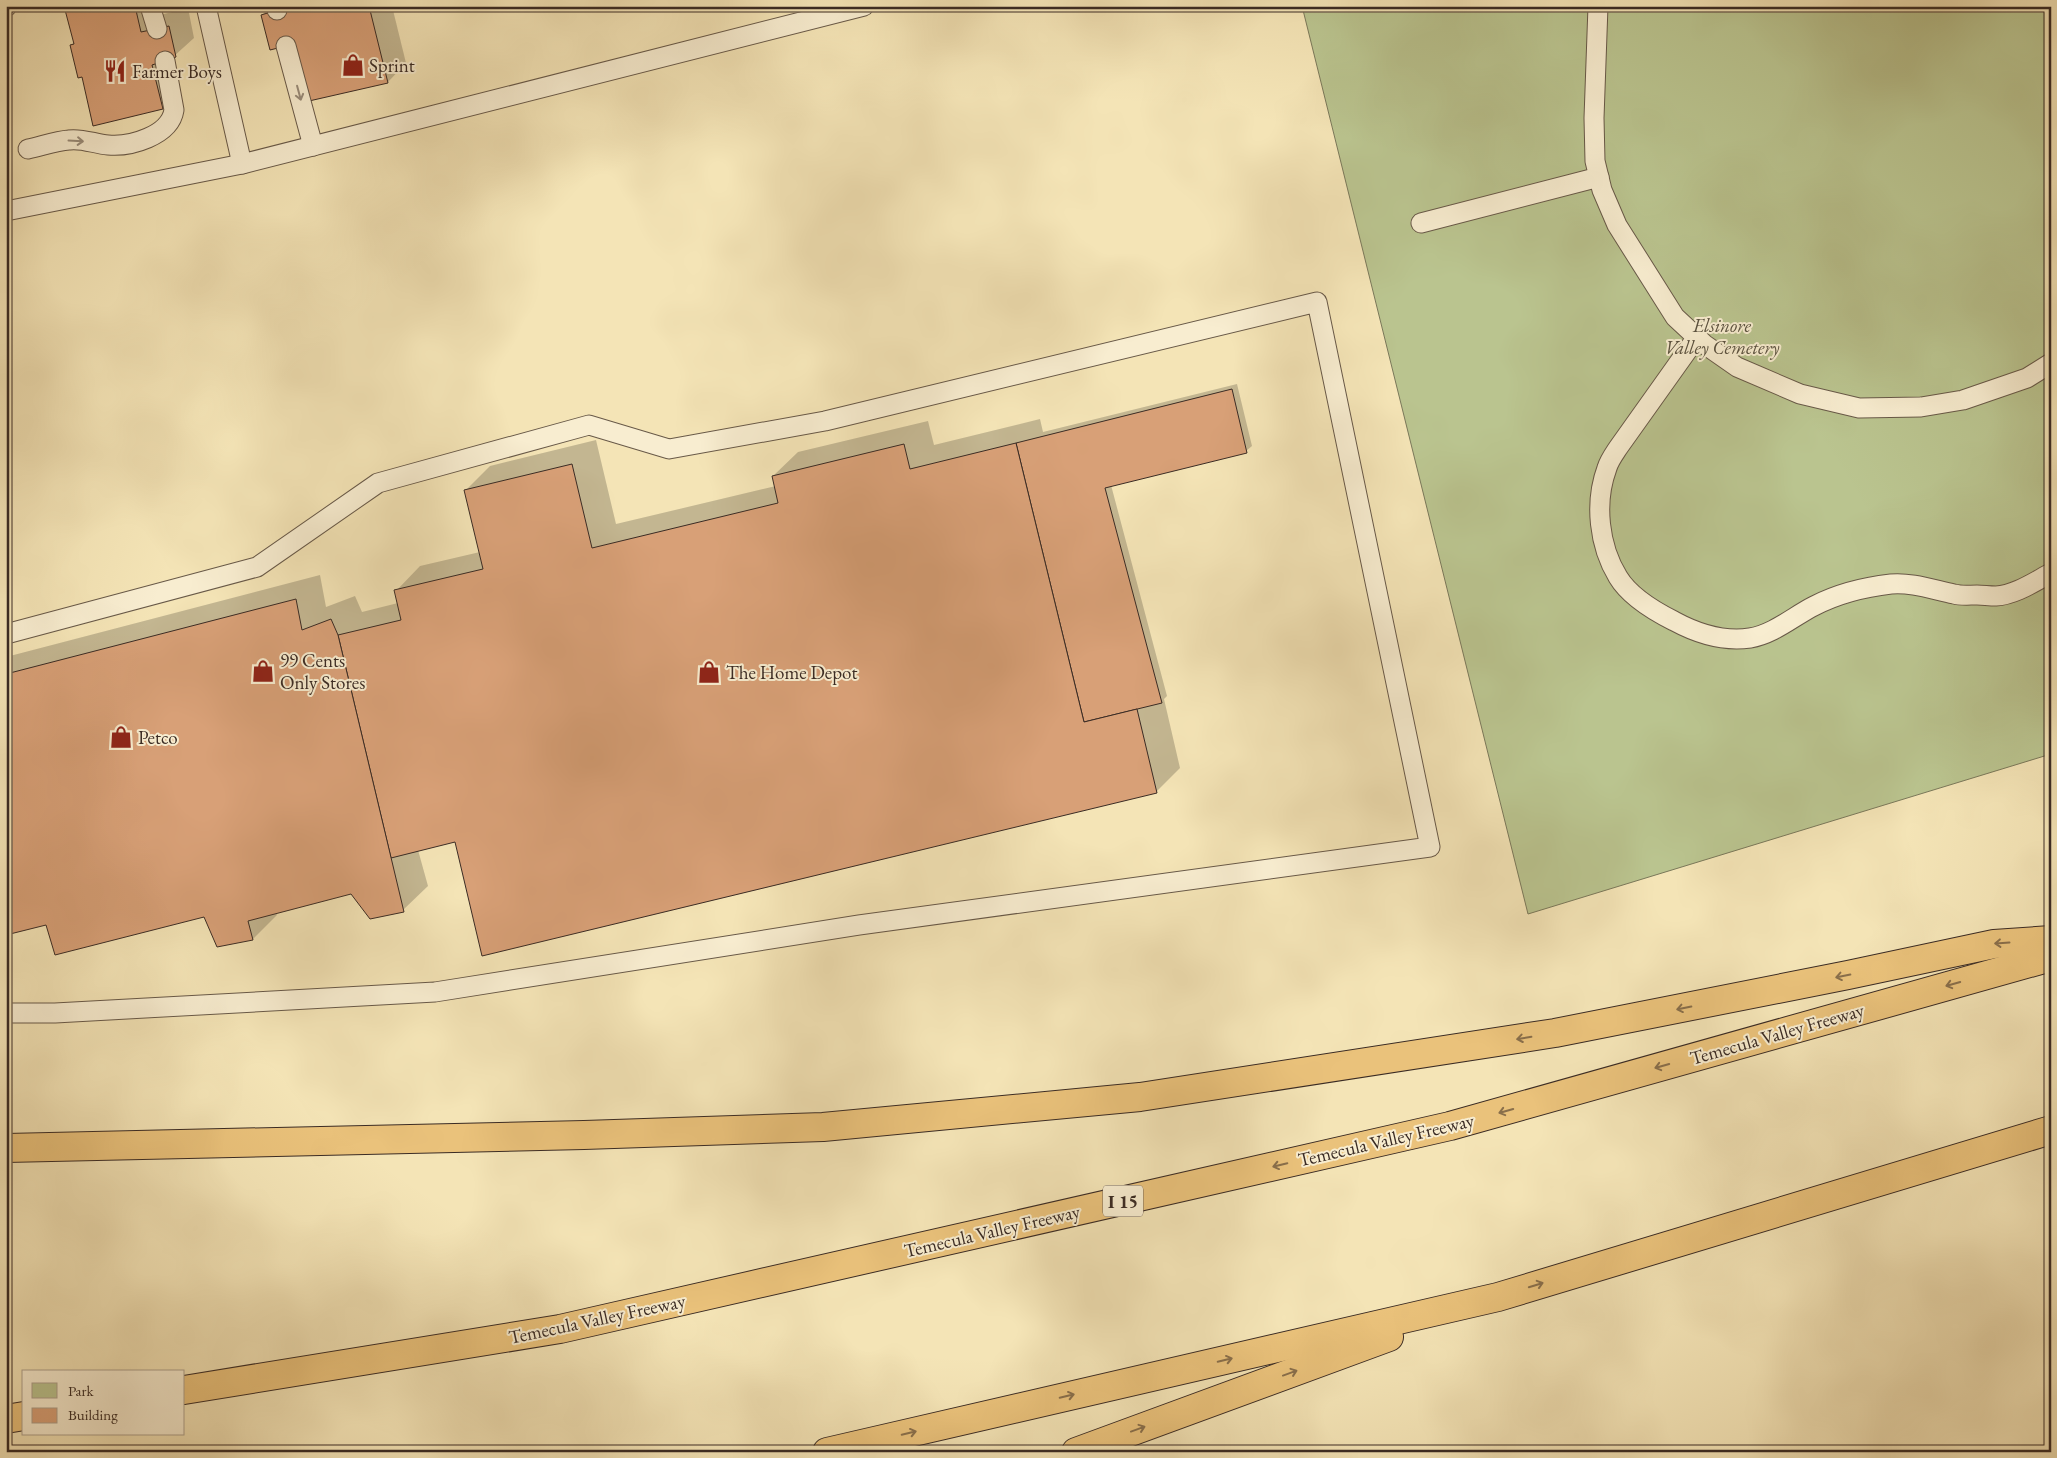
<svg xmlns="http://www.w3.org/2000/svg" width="2057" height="1458" font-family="'EB Garamond',serif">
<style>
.green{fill:#bac48f;stroke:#7a785a}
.shadow{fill:#0003}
.building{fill:#d8a077;stroke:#3a2b24}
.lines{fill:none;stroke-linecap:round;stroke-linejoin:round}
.lane-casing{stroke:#685948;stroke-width:21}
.highway-casing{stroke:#3a2b24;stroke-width:30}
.lane{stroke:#f8edd0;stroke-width:19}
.highway{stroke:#eac27b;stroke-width:28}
.oneway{stroke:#998c7a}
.oneway2{stroke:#896f4b}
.labels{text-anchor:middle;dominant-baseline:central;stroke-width:4;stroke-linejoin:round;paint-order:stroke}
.shield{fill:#f8edd0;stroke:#736558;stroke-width:1}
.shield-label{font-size:18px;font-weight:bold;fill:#3a2b24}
.poi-label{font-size:19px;fill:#3a2b24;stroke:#f8edd0;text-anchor:start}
.park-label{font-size:19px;font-style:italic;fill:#5a513f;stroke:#f8edd0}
.street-label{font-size:19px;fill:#3a2b24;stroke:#f8edd0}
</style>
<rect width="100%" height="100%" fill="#f4e4b6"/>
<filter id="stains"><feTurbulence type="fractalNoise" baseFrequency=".004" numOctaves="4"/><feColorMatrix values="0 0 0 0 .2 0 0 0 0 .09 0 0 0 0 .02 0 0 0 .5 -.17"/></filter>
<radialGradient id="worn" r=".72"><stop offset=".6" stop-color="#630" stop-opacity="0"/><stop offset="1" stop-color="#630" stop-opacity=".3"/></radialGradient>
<path class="green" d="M1302 6H2051V754L1528 914Z"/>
<g class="shadow">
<path d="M65 6H158L160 15 188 8 194 38 173 57 180 89 162 108 83 76 71 45 75 42Z"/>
<path d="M271 6H392L406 63 388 82 262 15Z"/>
<path d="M1237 384 1252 446 1246 451 1111 485 1167 696 1164 699 1180 768 1156 792 456 840 418 850 428 886 403 910 351 892 276 912 277 915 253 939 218 945 204 916 47 923 6 933V657L320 575 326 607 355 596 362 612 398 603 396 591 420 566 480 552 466 490 490 466 596 440 616 524 776 486 773 476 798 452 928 421 934 445 1040 419 1043 432Z"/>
</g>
<g class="building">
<path d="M64 6H135L141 32 169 26 176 57 152 65 163 109 93 126 82 77 78 78 70 45 74 44Z"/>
<path d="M291 6H369L388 83 309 101 294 44 270 50 261 15Z"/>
<path d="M1232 389 1247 453 1105 488 1162 703 1084 722 1016 443Z"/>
<path d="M1016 443 1084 722 1137 709 1157 793 482 956 455 842 391 858 338 635 401 620 394 590 483 569 464 490 572 464 592 548 778 503 772 476 904 444 910 469Z"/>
<path d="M296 599 302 630 331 619 338 635 404 912 370 919 351 894 248 921 253 940 217 947 204 917 55 955 46 925 6 935V674Z"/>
</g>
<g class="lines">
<defs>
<g id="lane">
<path d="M150 6 157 29"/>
<path d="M206 6 242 164"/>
<path d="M277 6V10"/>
<path d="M1598 6 1594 118 1595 161 1602 190 1617 225 1675 317 1704 344 1737 367 1800 394 1859 408 1921 407 1963 400 2027 378 2051 363"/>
<path d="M6 7 7 6"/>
<path d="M286 46 313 146"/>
<path d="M28 149C42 146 56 141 69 140 82 138 95 144 108 145 130 147 170 136 174 110L165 61"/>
<path d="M6 211 242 164 864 6"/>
<path d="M1421 223 1599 177"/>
<path d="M1697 337 1618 448C1614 454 1609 461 1607 468 1594 503 1599 546 1618 577 1630 597 1654 611 1674 621 1698 634 1723 642 1750 638 1774 634 1794 616 1814 606 1837 594 1865 587 1891 584 1911 582 1934 590 1954 594 1961 596 1969 595 1977 595 1983 595 1989 596 1996 596 2015 595 2034 582 2051 573"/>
<path d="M6 634 257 567 378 483 589 425 669 449 825 421 1317 302 1430 847 859 925 435 992 55 1013H6"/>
</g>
<g id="highway">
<path d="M6 1148 584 1135 823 1127 1140 1097 1555 1033 1848 975 1994 944 2051 940"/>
<path d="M184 1390 560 1329 1450 1126 2051 957"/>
<path d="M6 1419 24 1416"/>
<path d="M827 1452 1498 1297 2051 1130"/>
<path d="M1076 1452 1389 1337"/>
</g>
</defs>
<use href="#lane" class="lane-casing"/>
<use href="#highway" class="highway-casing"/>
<use href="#lane" class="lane"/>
<use href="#highway" class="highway"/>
</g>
<defs><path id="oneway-shaft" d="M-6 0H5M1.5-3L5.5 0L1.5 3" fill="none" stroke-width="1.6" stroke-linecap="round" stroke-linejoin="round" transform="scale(1.25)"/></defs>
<g class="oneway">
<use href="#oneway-shaft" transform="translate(299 93) rotate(75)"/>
<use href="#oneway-shaft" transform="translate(76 141) rotate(3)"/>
</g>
<g class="oneway2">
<use href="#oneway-shaft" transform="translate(2002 943) rotate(176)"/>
<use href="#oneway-shaft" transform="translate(1843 976) rotate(169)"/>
<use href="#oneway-shaft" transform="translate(1953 984) rotate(164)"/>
<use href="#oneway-shaft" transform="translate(1684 1008) rotate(169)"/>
<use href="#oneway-shaft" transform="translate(1524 1038) rotate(171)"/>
<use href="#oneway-shaft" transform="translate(1662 1066) rotate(164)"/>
<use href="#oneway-shaft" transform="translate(1506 1111) rotate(164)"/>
<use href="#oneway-shaft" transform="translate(1280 1165) rotate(167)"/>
<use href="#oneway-shaft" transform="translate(1536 1285) rotate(-17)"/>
<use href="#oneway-shaft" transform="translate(1225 1360) rotate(-13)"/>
<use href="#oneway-shaft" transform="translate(1290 1373) rotate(-20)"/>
<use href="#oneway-shaft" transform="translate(1067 1396) rotate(-13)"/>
<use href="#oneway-shaft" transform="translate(1138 1429) rotate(-20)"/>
<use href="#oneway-shaft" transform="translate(909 1433) rotate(-13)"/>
</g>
<defs>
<symbol id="shop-bare" viewBox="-9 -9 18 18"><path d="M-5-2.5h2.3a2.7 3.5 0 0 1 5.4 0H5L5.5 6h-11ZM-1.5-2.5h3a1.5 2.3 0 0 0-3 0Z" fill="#8f2418" stroke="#f8edd0" stroke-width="2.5" paint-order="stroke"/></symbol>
<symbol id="restaurant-bare" viewBox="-9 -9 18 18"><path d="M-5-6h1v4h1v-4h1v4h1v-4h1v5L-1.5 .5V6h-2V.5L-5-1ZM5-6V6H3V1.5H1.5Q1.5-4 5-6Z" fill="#8f2418" stroke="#f8edd0" stroke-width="2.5" paint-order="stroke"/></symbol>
</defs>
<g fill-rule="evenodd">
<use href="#shop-bare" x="337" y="49" width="32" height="32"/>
<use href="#restaurant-bare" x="99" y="55" width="32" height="32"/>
<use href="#shop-bare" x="247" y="655" width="32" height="32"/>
<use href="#shop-bare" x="693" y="656" width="32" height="32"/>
<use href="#shop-bare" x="105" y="721" width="32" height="32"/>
</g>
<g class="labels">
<rect class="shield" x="1103" y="1185.5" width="40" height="31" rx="4"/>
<g class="shield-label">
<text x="1123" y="1201">I 15</text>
</g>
<g class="poi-label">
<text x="369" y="65">Sprint</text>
<text x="132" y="71">Farmer Boys</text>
<text x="280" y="660">99 Cents<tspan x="280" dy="22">Only Stores</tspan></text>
<text x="726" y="672">The Home Depot</text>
<text x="138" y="737">Petco</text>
</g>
<g class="park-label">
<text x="1722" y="325">Elsinore<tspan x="1722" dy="22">Valley Cemetery</tspan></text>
</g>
<g class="street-label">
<text transform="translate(1777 1034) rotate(-16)">Temecula Valley Freeway</text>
<text transform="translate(1386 1140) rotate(-13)">Temecula Valley Freeway</text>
<text transform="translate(992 1231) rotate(-13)">Temecula Valley Freeway</text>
<text transform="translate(597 1319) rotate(-12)">Temecula Valley Freeway</text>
</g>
</g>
<rect width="2057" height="1458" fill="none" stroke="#f4e4b6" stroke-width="25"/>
<rect x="8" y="8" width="2042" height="1443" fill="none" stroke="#3a2b24" stroke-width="2.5"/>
<rect x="12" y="12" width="2032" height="1433" fill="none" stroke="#3a2b24"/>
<rect x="22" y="1370" width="162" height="65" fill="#f8edd0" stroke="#ac9f8b"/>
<rect x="32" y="1383" width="25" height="15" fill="#bac48f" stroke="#ac9f8b"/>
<text x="68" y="1396" font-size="15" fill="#3a2b24">Park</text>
<rect x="32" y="1408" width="25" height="15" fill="#d8a077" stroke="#ac9f8b"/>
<text x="68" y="1420" font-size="15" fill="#3a2b24">Building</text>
<rect width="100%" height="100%" filter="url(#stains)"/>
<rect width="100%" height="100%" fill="url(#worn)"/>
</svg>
